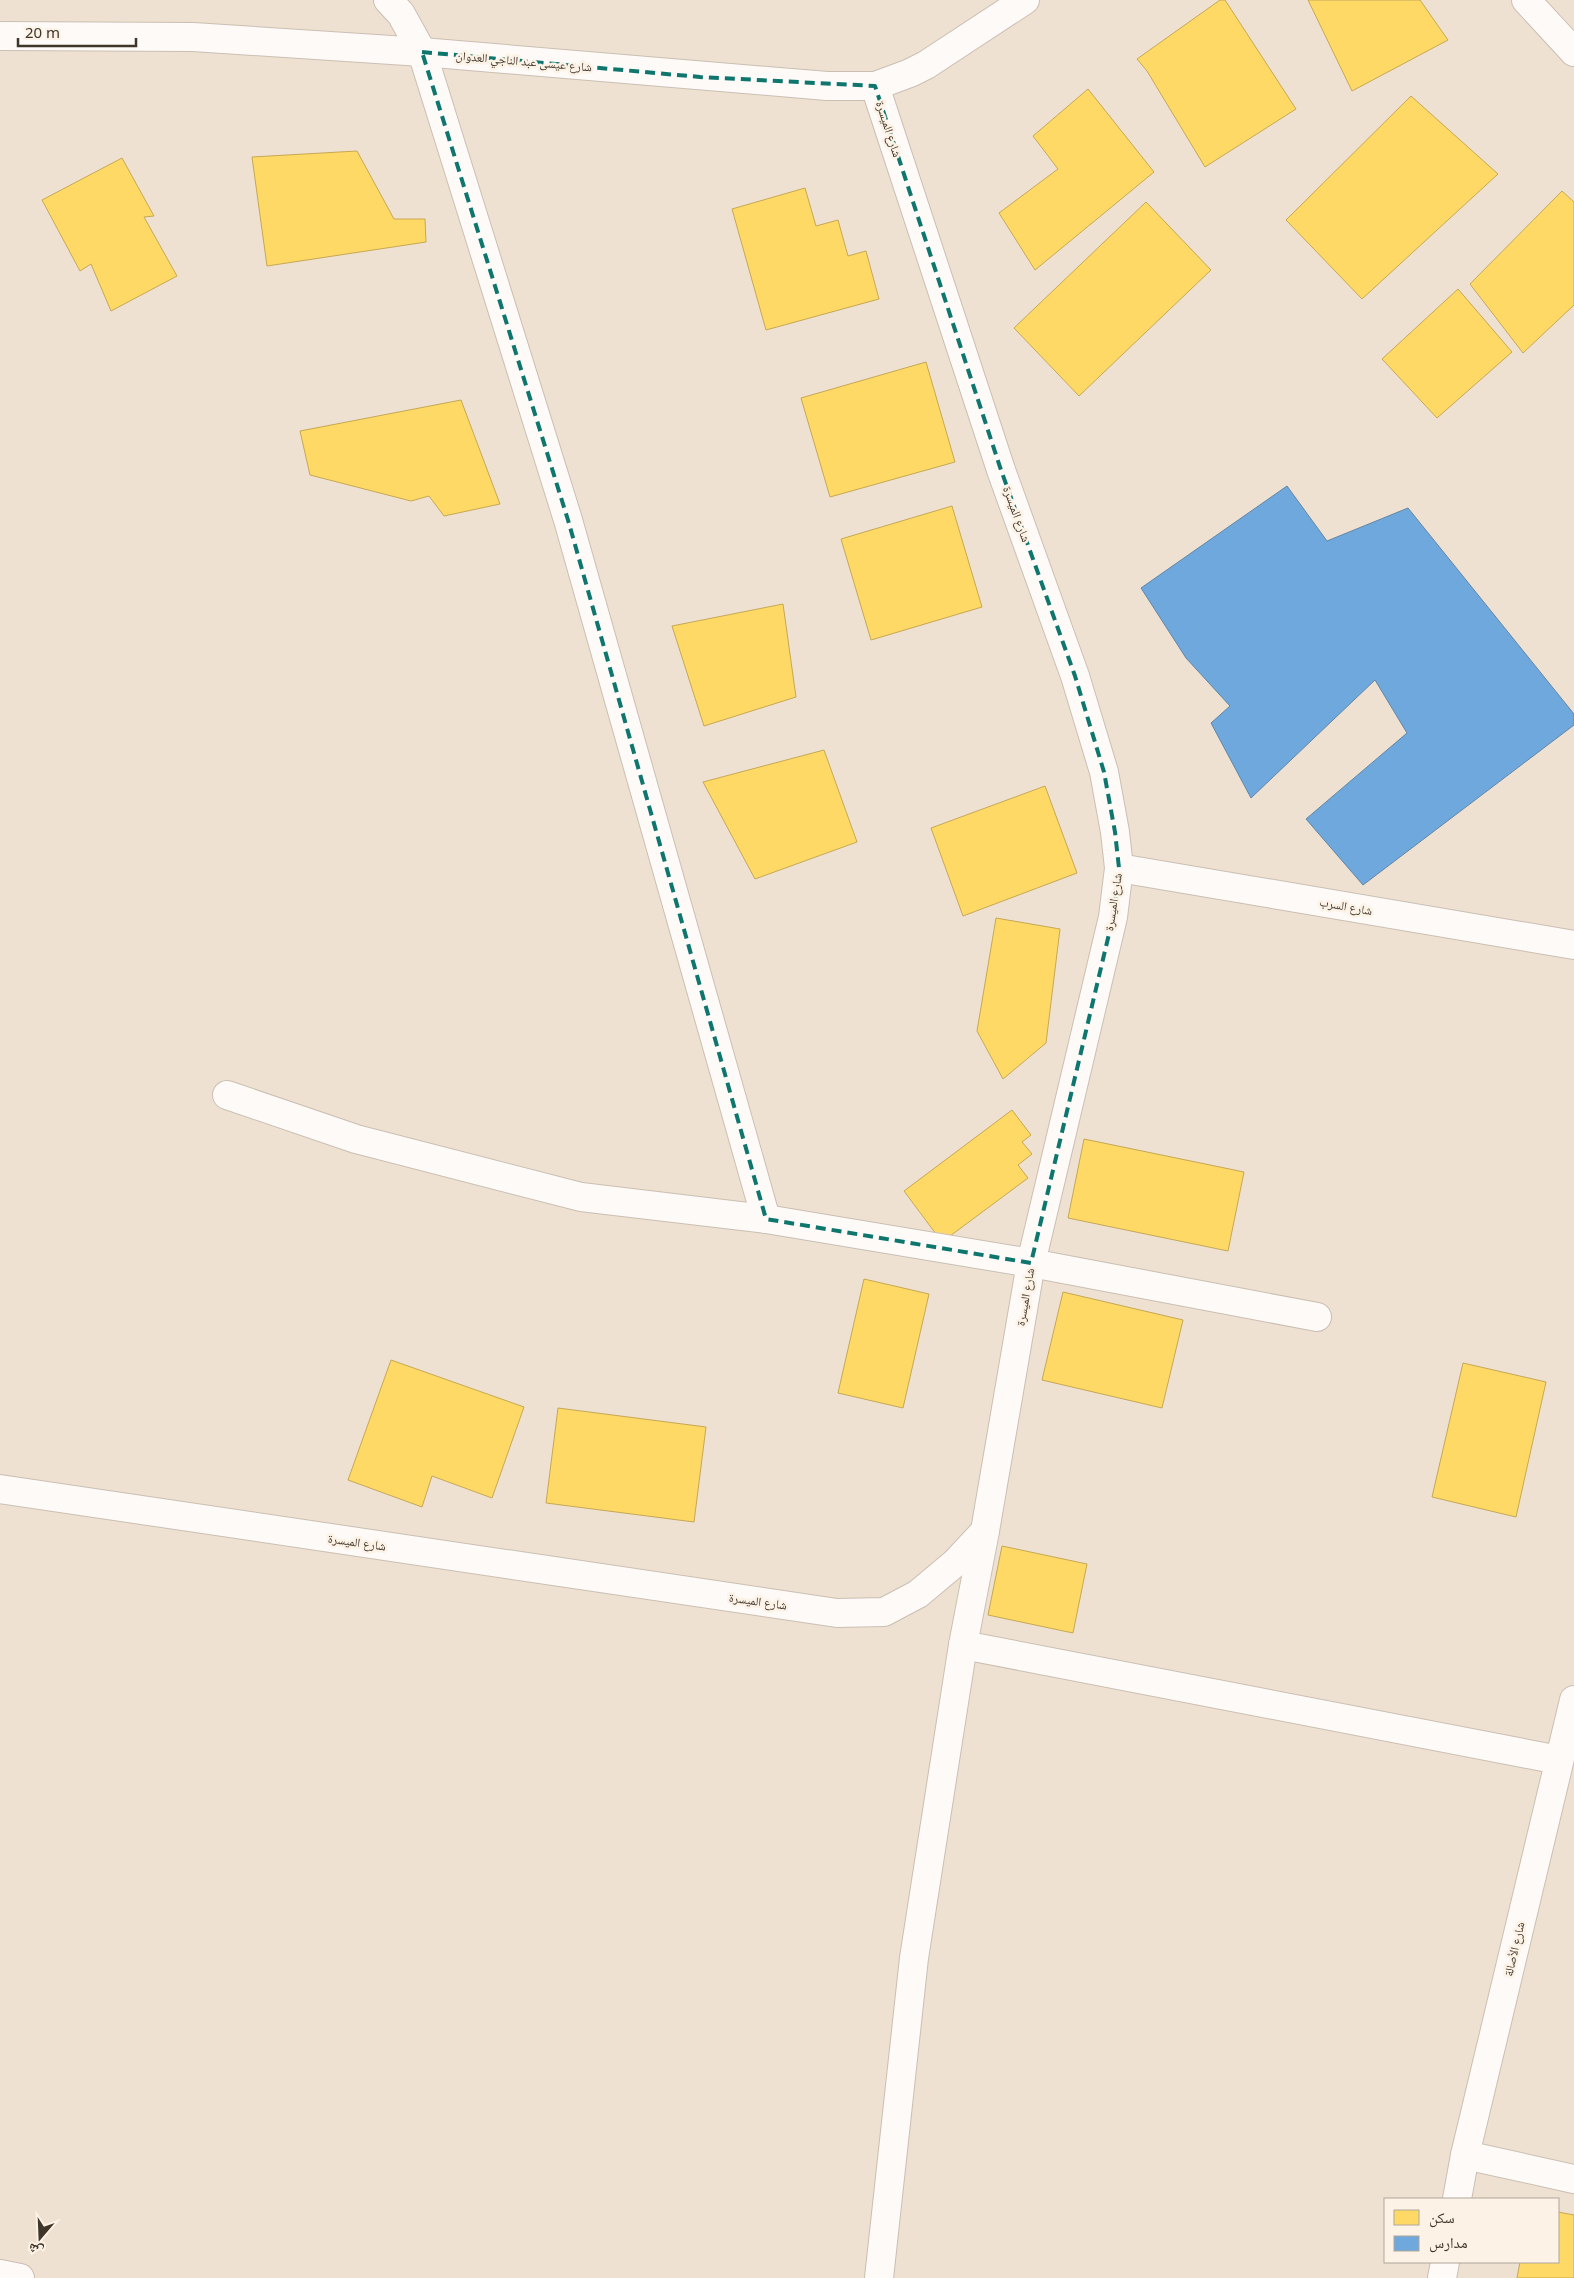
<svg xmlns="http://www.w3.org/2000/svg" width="1574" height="2278" font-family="'Noto Sans','Noto Naskh Arabic',sans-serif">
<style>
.homes{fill:#ffd966;stroke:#c5a854}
.schools{fill:#6fa8dc;stroke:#6186a6}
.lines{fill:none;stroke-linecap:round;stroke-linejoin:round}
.street-casing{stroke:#cbbfb3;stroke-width:30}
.street{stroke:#fdfaf8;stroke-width:28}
.marked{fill:none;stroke:#0f766e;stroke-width:4;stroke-dasharray:10 6;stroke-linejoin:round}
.labels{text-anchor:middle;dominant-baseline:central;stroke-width:5;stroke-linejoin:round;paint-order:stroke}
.street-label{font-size:12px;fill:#3f3529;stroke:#fcf2e6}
</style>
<rect width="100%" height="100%" fill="#efe1d1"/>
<g class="homes">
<path d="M1220 0H1225L1296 109 1205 167 1147 71 1137 59Z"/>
<path d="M1308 0H1420L1448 40 1352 91Z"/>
<path d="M1088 89 1154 172 1035 270 999 213 1058 169 1033 136Z"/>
<path d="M1411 96 1498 174 1362 299 1286 220Z"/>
<path d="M357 151 394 219H425L426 242 267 266 252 157Z"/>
<path d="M122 158 154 216 144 217 177 276 111 311 91 264 80 271 42 200Z"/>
<path d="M805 188 816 226 838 220 848 256 866 251 879 299 766 330 732 209Z"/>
<path d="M1562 191 1574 202V305L1523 353 1470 284Z"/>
<path d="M1146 202 1211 270 1079 396 1014 328Z"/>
<path d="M1458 289 1512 352 1437 418 1382 359Z"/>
<path d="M926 362 955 462 830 497 801 398Z"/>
<path d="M461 400 500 504 444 516 429 496 411 501 310 475 300 431Z"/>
<path d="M952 506 982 607 871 640 841 539Z"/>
<path d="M783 604 796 697 704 726 672 626Z"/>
<path d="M824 750 857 842 755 879 703 782Z"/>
<path d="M1045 786 1077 873 963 916 931 828Z"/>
<path d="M996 918 1060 929 1046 1043 1003 1079 977 1031Z"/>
<path d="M1012 1110 1031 1135 1022 1142 1032 1154 1018 1165 1028 1178 942 1242 904 1191Z"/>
<path d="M1084 1139 1244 1172 1228 1251 1068 1218Z"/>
<path d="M864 1279 929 1294 903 1408 838 1393Z"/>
<path d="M1063 1292 1183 1320 1162 1408 1042 1380Z"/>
<path d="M391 1360 524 1407 492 1498 432 1476 422 1507 348 1480Z"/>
<path d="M1463 1363 1546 1382 1516 1517 1432 1497Z"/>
<path d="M558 1408 706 1427 694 1522 546 1503Z"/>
<path d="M1002 1546 1087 1564 1073 1633 988 1615Z"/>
<path d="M1558 2212 1574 2215V2278H1517L1520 2262H1558Z"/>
</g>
<path class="schools" d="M1287 486 1327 541 1408 508 1574 714V725L1363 885 1306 819 1407 733 1375 680 1251 798 1211 723 1230 706 1186 658 1141 588Z"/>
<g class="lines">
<defs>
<g id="street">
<path d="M388 0 401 14 422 52 568 520 766 1219"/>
<path d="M1526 0 1574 52"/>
<path d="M0 36 193 37 422 52 827 86H875L910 73 926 65 1025 0"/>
<path d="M1119 868 1574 945"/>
<path d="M227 1095 356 1139 581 1197 766 1219 1031 1263 1317 1317"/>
<path d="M0 1489 837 1613 884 1612 918 1594 955 1563 985 1531 1031 1263 1113 917 1119 868 1115 832 1104 772 1075 676 1001 470 875 86"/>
<path d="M963 1645 1559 1760"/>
<path d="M1465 2155 1574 2179"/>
<path d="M1457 2199 1465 2155 1574 1700"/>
<path d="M0 2274 20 2278"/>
<path d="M879 2278 914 1958 963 1645 985 1531"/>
<path d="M1442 2278 1445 2262"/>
</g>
</defs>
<use href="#street" class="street-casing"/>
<use href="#street" class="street"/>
</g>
<path class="marked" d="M422 52 700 77 875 86 1001 470 1075 676 1104 772 1115 832 1119 868 1113 917 1031 1263 766 1219 568 520Z"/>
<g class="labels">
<g class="street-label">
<text transform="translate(524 61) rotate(5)">شارع عيسى عبد الناجي العدوان</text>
<text transform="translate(889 129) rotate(72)">شارع الميسرة</text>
<text transform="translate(1017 514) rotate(70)">شارع الميسرة</text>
<text transform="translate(1113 902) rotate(-81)">شارع الميسرة</text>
<text transform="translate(1346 906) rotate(10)">شارع السرب</text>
<text transform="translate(1025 1297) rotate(-80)">شارع الميسرة</text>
<text transform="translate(357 1542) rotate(8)">شارع الميسرة</text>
<text transform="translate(758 1601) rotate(8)">شارع الميسرة</text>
<text transform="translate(1514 1949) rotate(-77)">شارع الأصالة</text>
</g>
</g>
<rect x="1384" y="2198" width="175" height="65" fill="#fcf2e6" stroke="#b0a69a"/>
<rect x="1394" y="2210" width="25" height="15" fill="#ffd966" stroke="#b0a69a"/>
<text x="1429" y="2223" font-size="15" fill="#3f3529">سكن</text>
<rect x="1394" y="2236" width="25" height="15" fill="#6fa8dc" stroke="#b0a69a"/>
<text x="1429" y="2248" font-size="15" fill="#3f3529">مدارس</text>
<g transform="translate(40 2238) rotate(199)" stroke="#fcf2e6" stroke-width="4" paint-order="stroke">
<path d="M0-4L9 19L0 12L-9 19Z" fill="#3f3529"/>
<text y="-8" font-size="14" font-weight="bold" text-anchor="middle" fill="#3f3529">ش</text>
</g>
<path d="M18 38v8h118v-8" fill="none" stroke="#3f3529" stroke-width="2.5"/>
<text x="25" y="38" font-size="15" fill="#3f3529" stroke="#fcf2e6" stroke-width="4" paint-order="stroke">20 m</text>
</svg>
